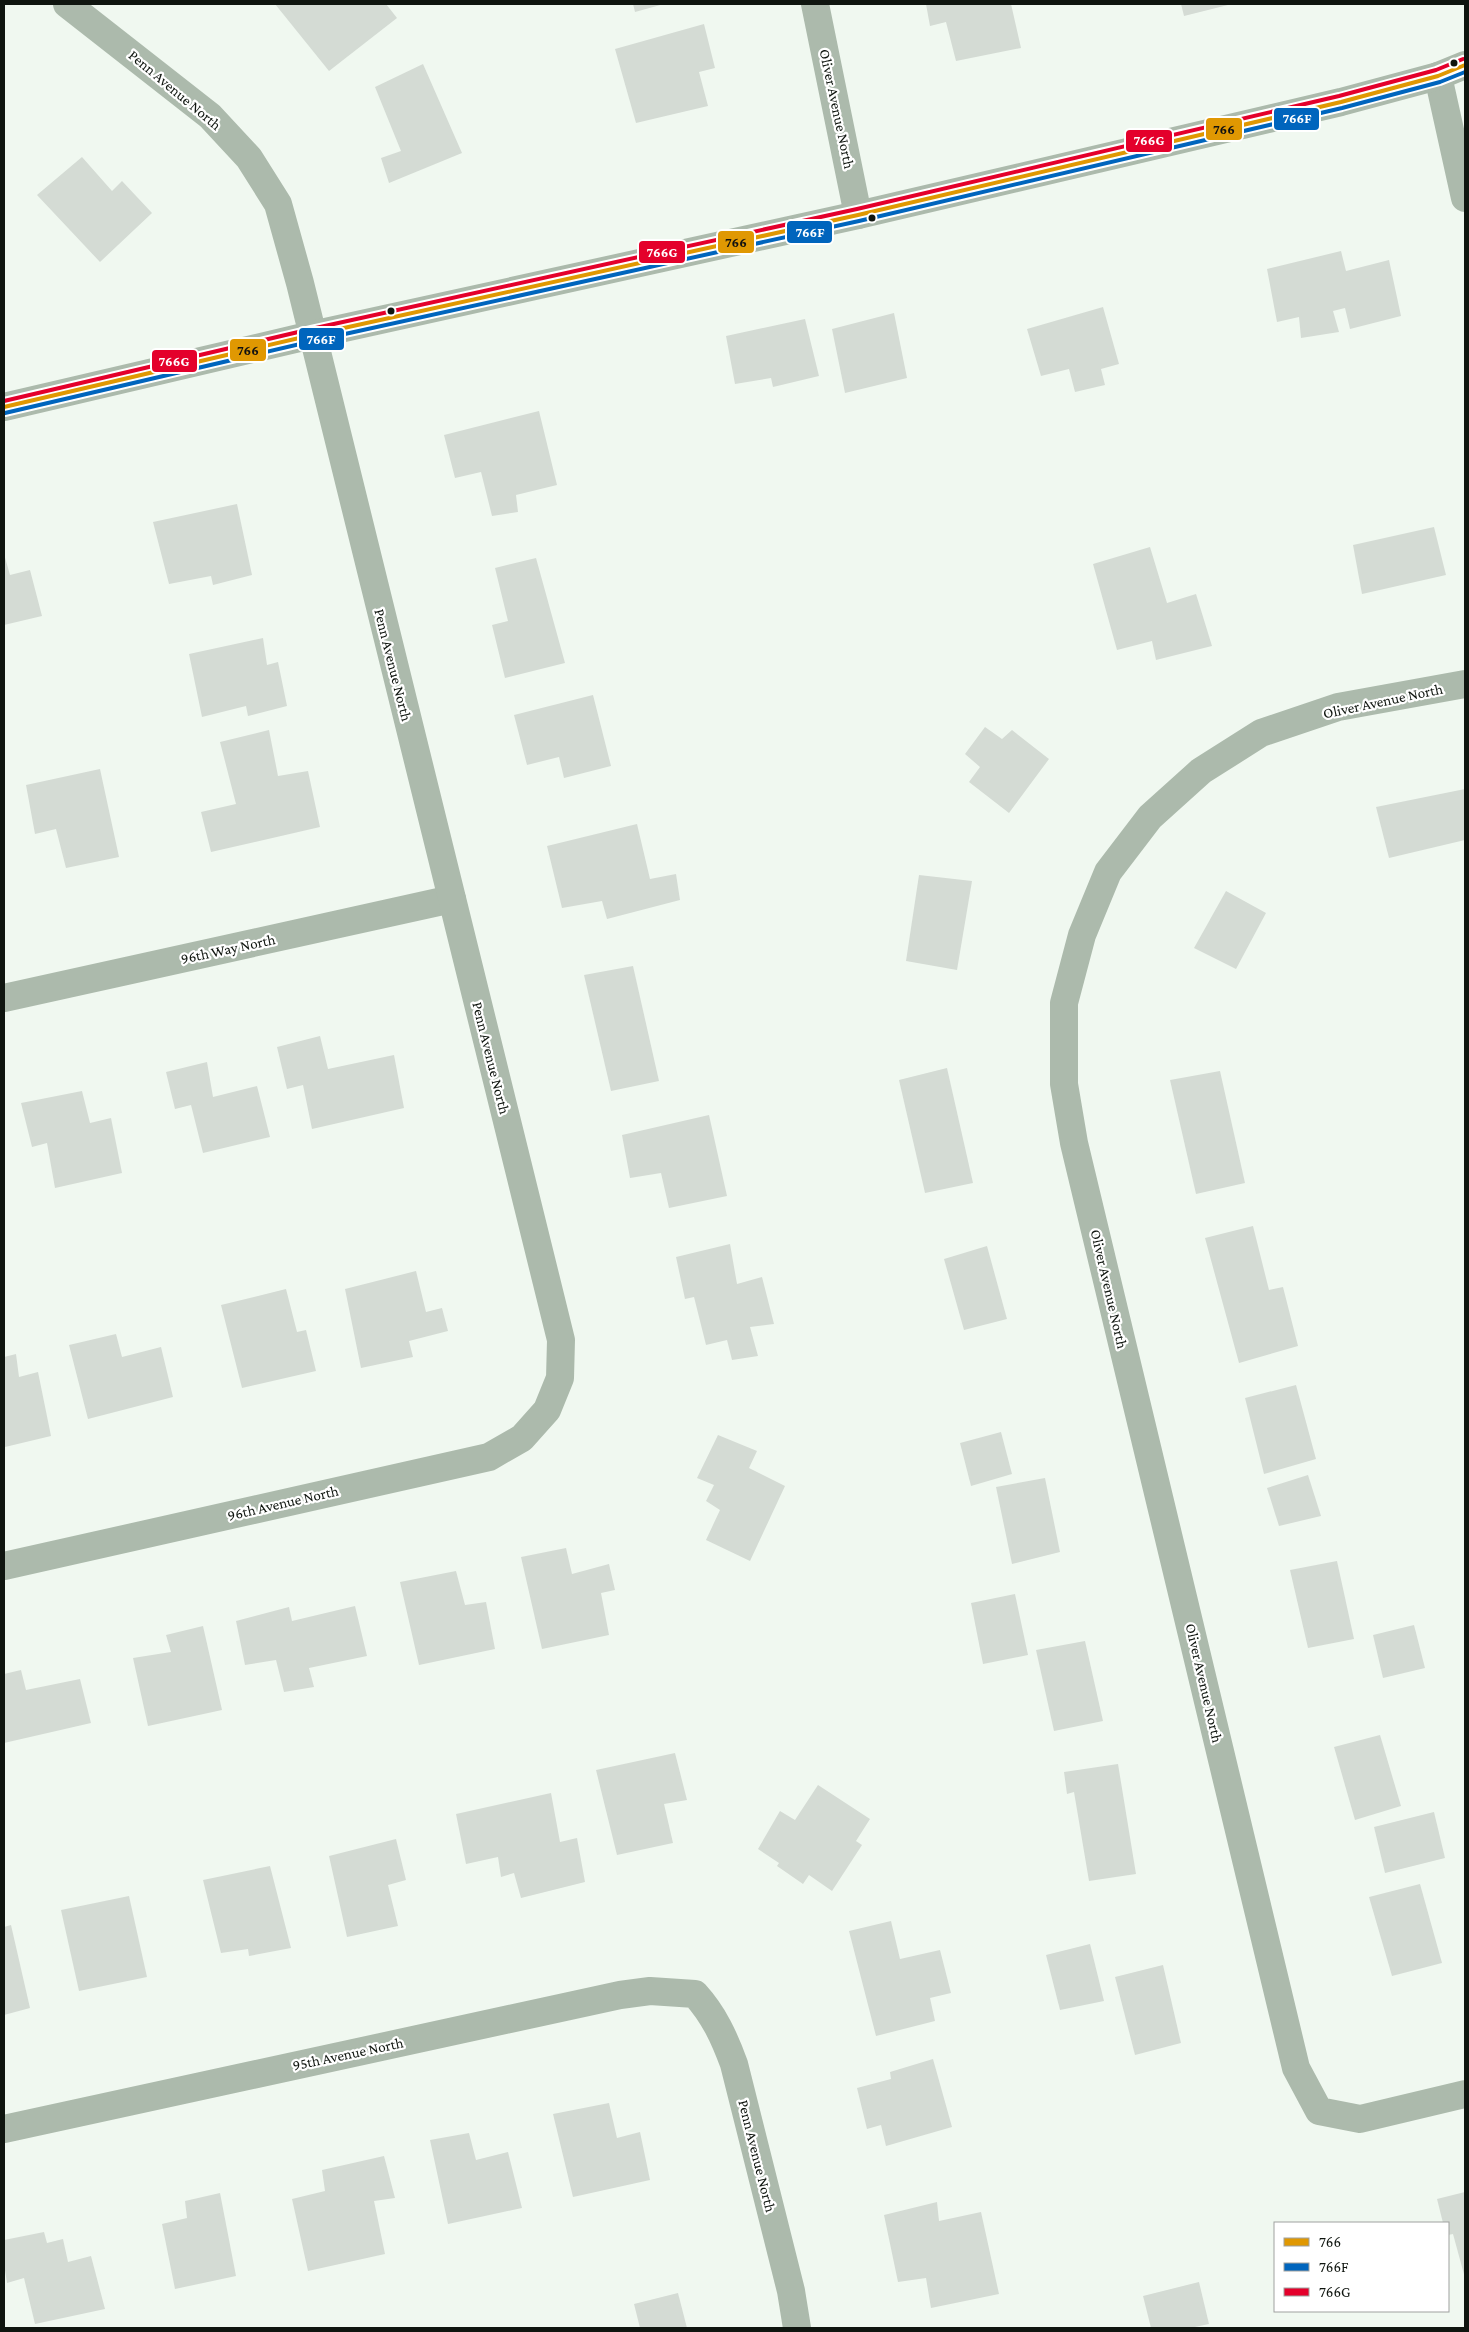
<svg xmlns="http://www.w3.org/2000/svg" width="1469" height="2332" font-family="'Crimson Pro',serif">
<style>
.building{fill:#d4dbd4}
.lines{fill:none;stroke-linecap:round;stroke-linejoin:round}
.minor{stroke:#acbaac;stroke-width:28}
.tertiary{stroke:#acbaac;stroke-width:28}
.bus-1-casing{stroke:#fff;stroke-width:8}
.bus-2-casing{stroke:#fff;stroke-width:8}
.bus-3-casing{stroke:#fff;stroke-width:8}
.bus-1{stroke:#e09802;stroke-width:4}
.bus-2{stroke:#0065bd;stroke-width:4}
.bus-3{stroke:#e4002b;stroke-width:4}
.bus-dot{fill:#0f150f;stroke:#fff;stroke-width:2}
.labels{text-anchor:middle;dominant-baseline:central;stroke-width:4.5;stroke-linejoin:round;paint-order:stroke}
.street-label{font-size:15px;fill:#0f150f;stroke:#fff}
.line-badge{stroke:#fff;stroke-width:2}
.badge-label{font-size:14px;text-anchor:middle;font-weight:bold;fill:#fff}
.pale-badge-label{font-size:14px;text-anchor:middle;font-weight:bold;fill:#111}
</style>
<rect width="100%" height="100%" fill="#f0f8f0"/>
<g class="building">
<path d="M275 4H386L397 18 329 71Z"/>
<path d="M633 4H664L635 12Z"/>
<path d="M926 4H1011L1021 48 956 61 946 22 930 26Z"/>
<path d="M1181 4H1232L1184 16Z"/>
<path d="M704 24 715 68 699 72 708 106 636 123 615 49Z"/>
<path d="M423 64 462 153 389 183 381 158 401 151 375 87Z"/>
<path d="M82 157 112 191 122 181 152 213 100 262 37 195Z"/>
<path d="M1341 251 1346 271 1389 260 1401 316 1350 329 1345 308 1333 311 1339 332 1301 338 1299 317 1277 322 1267 269Z"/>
<path d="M1103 307 1119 364 1101 369 1105 385 1075 392 1069 369 1041 376 1027 329Z"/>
<path d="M894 313 907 378 845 393 832 329Z"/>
<path d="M805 319 819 376 773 387 771 378 735 384 726 336Z"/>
<path d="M539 411 557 485 516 495 518 512 492 516 481 472 455 478 444 435Z"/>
<path d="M237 504 252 575 213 585 211 576 169 584 153 522Z"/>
<path d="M1434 527 1446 575 1362 594 1353 545Z"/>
<path d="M1150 547 1167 603 1196 594 1212 646 1156 660 1152 641 1117 650 1093 564Z"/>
<path d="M4 554 10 575 30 570 42 616 4 625Z"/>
<path d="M536 558 565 663 505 678 492 625 508 621 495 568Z"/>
<path d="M263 638 267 665 278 662 287 706 248 716 246 706 202 717 189 654Z"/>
<path d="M593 695 611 766 564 778 559 757 527 765 514 715Z"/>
<path d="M985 727 1002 739 1012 730 1049 759 1009 813 969 782 980 767 965 754Z"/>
<path d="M269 730 278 776 308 771 320 827 211 852 201 812 236 804 220 742Z"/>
<path d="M100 769 119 857 66 868 56 829 35 834 26 785Z"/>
<path d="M1465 789V840L1389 858 1376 807Z"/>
<path d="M637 824 650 879 676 874 680 900 607 919 602 901 562 908 547 846Z"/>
<path d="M919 875 972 881 957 970 906 961Z"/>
<path d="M1226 891 1266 913 1236 969 1194 948Z"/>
<path d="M633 966 659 1081 611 1091 584 975Z"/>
<path d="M320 1036 328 1069 394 1055 404 1108 312 1129 303 1085 287 1089 277 1047Z"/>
<path d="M207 1062 213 1097 257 1086 270 1137 203 1153 191 1105 175 1109 166 1072Z"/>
<path d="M947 1068 973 1183 925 1193 899 1080Z"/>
<path d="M1220 1071 1245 1183 1196 1194 1170 1080Z"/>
<path d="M82 1091 90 1123 111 1118 122 1173 55 1188 47 1143 32 1147 21 1103Z"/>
<path d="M709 1115 727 1196 669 1208 661 1173 630 1178 622 1135Z"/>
<path d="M1253 1226 1269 1290 1283 1287 1298 1346 1239 1363 1205 1238Z"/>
<path d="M730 1244 737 1284 762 1277 774 1324 750 1327 758 1356 732 1360 727 1340 706 1345 694 1297 685 1299 676 1257Z"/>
<path d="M987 1246 1007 1319 964 1330 944 1259Z"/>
<path d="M416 1271 426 1312 442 1308 448 1331 409 1341 413 1357 361 1368 345 1289Z"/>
<path d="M286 1289 297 1332 306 1330 316 1371 242 1388 221 1305Z"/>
<path d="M116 1334 122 1357 161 1347 173 1397 88 1419 69 1345Z"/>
<path d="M16 1354 19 1377 38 1372 51 1436 5 1447 4 1357Z"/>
<path d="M1296 1385 1316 1459 1264 1474 1245 1398Z"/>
<path d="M1001 1432 1012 1474 971 1486 960 1443Z"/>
<path d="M718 1435 757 1451 749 1468 785 1486 750 1561 706 1540 720 1510 706 1501 714 1485 697 1478Z"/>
<path d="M1308 1475 1321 1516 1279 1526 1267 1488Z"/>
<path d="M1045 1478 1060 1552 1012 1564 996 1487Z"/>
<path d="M566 1548 572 1574 609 1564 615 1590 601 1593 609 1635 542 1649 521 1557Z"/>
<path d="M1337 1561 1354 1639 1308 1648 1290 1570Z"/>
<path d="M456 1571 465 1605 486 1602 495 1649 419 1665 400 1582Z"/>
<path d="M1015 1594 1028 1655 983 1664 971 1603Z"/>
<path d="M355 1606 367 1656 309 1668 314 1687 284 1692 276 1660 245 1665 236 1621 289 1607 292 1621Z"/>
<path d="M1414 1625 1425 1668 1383 1678 1373 1635Z"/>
<path d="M203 1626 222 1710 148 1726 133 1658 171 1652 166 1635Z"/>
<path d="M1085 1641 1103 1721 1054 1731 1036 1650Z"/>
<path d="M21 1670 26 1690 80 1679 91 1723 4 1743V1674Z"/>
<path d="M1380 1735 1401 1806 1355 1820 1334 1747Z"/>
<path d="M675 1753 687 1800 664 1804 673 1843 617 1855 596 1770Z"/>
<path d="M1118 1764 1136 1874 1089 1881 1074 1792 1067 1794 1064 1772Z"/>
<path d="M818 1785 870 1819 856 1841 862 1845 832 1891 809 1875 803 1884 777 1866 779 1863 758 1849 780 1811 795 1820Z"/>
<path d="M551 1793 560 1842 577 1838 585 1882 521 1898 514 1873 501 1877 498 1857 466 1864 456 1814Z"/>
<path d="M1434 1812 1445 1858 1385 1873 1374 1827Z"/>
<path d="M396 1839 406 1880 388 1885 398 1926 347 1937 329 1856Z"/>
<path d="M270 1866 291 1948 249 1956 248 1949 221 1953 203 1880Z"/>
<path d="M1420 1884 1442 1963 1392 1976 1369 1897Z"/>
<path d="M129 1896 147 1977 79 1991 61 1910Z"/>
<path d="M891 1921 900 1959 940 1950 951 1993 930 1998 935 2021 876 2036 849 1931Z"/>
<path d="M11 1925 30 2008 4 2015V1927Z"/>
<path d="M1090 1944 1104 2001 1060 2010 1046 1955Z"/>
<path d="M1163 1965 1181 2043 1135 2055 1115 1977Z"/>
<path d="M933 2059 952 2127 886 2146 881 2125 867 2129 857 2088 891 2079 890 2072Z"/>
<path d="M609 2103 617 2138 640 2132 650 2180 573 2197 553 2114Z"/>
<path d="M469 2133 476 2160 508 2152 522 2208 448 2224 430 2140Z"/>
<path d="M384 2156 395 2198 374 2201 385 2254 308 2271 292 2199 325 2191 322 2170Z"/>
<path d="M1465 2192V2278L1453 2234 1448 2235V2223H1443L1437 2199Z"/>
<path d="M220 2193 236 2276 175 2289 162 2224 187 2218 185 2201Z"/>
<path d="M937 2202 939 2221 981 2212 999 2294 931 2308 926 2278 898 2282 884 2215Z"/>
<path d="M44 2232 47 2243 63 2239 68 2262 91 2256 105 2309 35 2324 24 2278 7 2283 4 2264V2240Z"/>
<path d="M1199 2282 1209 2324 1190 2328H1151L1143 2296Z"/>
<path d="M678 2293 687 2328H640L634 2304Z"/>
</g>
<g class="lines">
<g class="minor">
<path d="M815 4 858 215"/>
<path d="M1438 76 1465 198"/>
<path d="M1465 684 1338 707 1261 733 1201 771 1150 817 1108 872 1082 935 1064 1003V1084L1074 1143 1296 2068 1319 2111 1360 2119 1465 2094"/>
<path d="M4 998 452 899"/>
<path d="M4 1566 489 1457 522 1438 547 1410 560 1378 561 1340 300 283 278 204 249 158 210 116 67 4"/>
<path d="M4 2129 620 1995 650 1991 695 1994C714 2015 724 2037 734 2064L791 2291 797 2328"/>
</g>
<path class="tertiary" d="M4 407 312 335 858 215 1341 102 1438 76 1465 65"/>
<defs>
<path id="bus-1" d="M4 407 312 335 858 215 1341 102 1438 76 1465 65"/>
<path id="bus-2" d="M5 413 313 341 859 221 1342 108 1440 82 1465 72"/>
<path id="bus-3" d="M4 401 311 329 857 209 1339 96 1436 70 1463 59"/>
</defs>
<use href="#bus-1" class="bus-1-casing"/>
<use href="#bus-2" class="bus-2-casing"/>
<use href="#bus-3" class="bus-3-casing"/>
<use href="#bus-1" class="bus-1"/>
<use href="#bus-2" class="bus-2"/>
<use href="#bus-3" class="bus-3"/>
</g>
<g class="bus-dot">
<circle cx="1454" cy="63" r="4.5"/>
<circle cx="872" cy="218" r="4.5"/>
<circle cx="391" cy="311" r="4.5"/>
</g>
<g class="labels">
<g class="street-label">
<text transform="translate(175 90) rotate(40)">Penn Avenue North</text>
<text transform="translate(837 109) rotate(78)">Oliver Avenue North</text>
<text transform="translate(393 665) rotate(76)">Penn Avenue North</text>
<text transform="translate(1383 701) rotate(-12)">Oliver Avenue North</text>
<text transform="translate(228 949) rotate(-12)">96th Way North</text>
<text transform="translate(491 1058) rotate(76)">Penn Avenue North</text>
<text transform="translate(1109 1289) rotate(77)">Oliver Avenue North</text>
<text transform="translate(283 1503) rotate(-13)">96th Avenue North</text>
<text transform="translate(1204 1683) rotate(77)">Oliver Avenue North</text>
<text transform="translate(348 2054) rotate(-12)">95th Avenue North</text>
<text transform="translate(757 2156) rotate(76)">Penn Avenue North</text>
</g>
</g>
<g class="line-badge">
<rect x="1273" y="107" width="47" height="24" rx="5" fill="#0065bd"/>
<rect x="1205" y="117" width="38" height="24" rx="5" fill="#e09802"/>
<rect x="1125" y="129" width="48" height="24" rx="5" fill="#e4002b"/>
<rect x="786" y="220" width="47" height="24" rx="5" fill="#0065bd"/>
<rect x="717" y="230" width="38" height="24" rx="5" fill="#e09802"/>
<rect x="638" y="240" width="48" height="24" rx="5" fill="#e4002b"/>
<rect x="298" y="327" width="47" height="24" rx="5" fill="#0065bd"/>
<rect x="229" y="338" width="38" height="24" rx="5" fill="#e09802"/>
<rect x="151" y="349" width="47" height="24" rx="5" fill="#e4002b"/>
</g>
<g class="badge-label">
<text x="1297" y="123">766F</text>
<text x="1149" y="145">766G</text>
<text x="810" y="237">766F</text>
<text x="662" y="257">766G</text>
<text x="321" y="344">766F</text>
<text x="174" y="366">766G</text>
</g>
<g class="pale-badge-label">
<text x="1224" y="134">766</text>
<text x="736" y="247">766</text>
<text x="248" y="355">766</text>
</g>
<rect width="1469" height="2332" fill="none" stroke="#0f150f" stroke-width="10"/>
<rect x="1274" y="2222" width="175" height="90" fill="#ffffff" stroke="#9fa19f"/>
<rect x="1284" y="2238" width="25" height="8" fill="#e09802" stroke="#9fa19f"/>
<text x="1319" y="2247" font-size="15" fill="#0f150f">766</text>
<rect x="1284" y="2263" width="25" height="8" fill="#0065bd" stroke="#9fa19f"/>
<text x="1319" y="2272" font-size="15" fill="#0f150f">766F</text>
<rect x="1284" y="2288" width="25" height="8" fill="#e4002b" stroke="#9fa19f"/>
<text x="1319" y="2297" font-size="15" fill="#0f150f">766G</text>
</svg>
